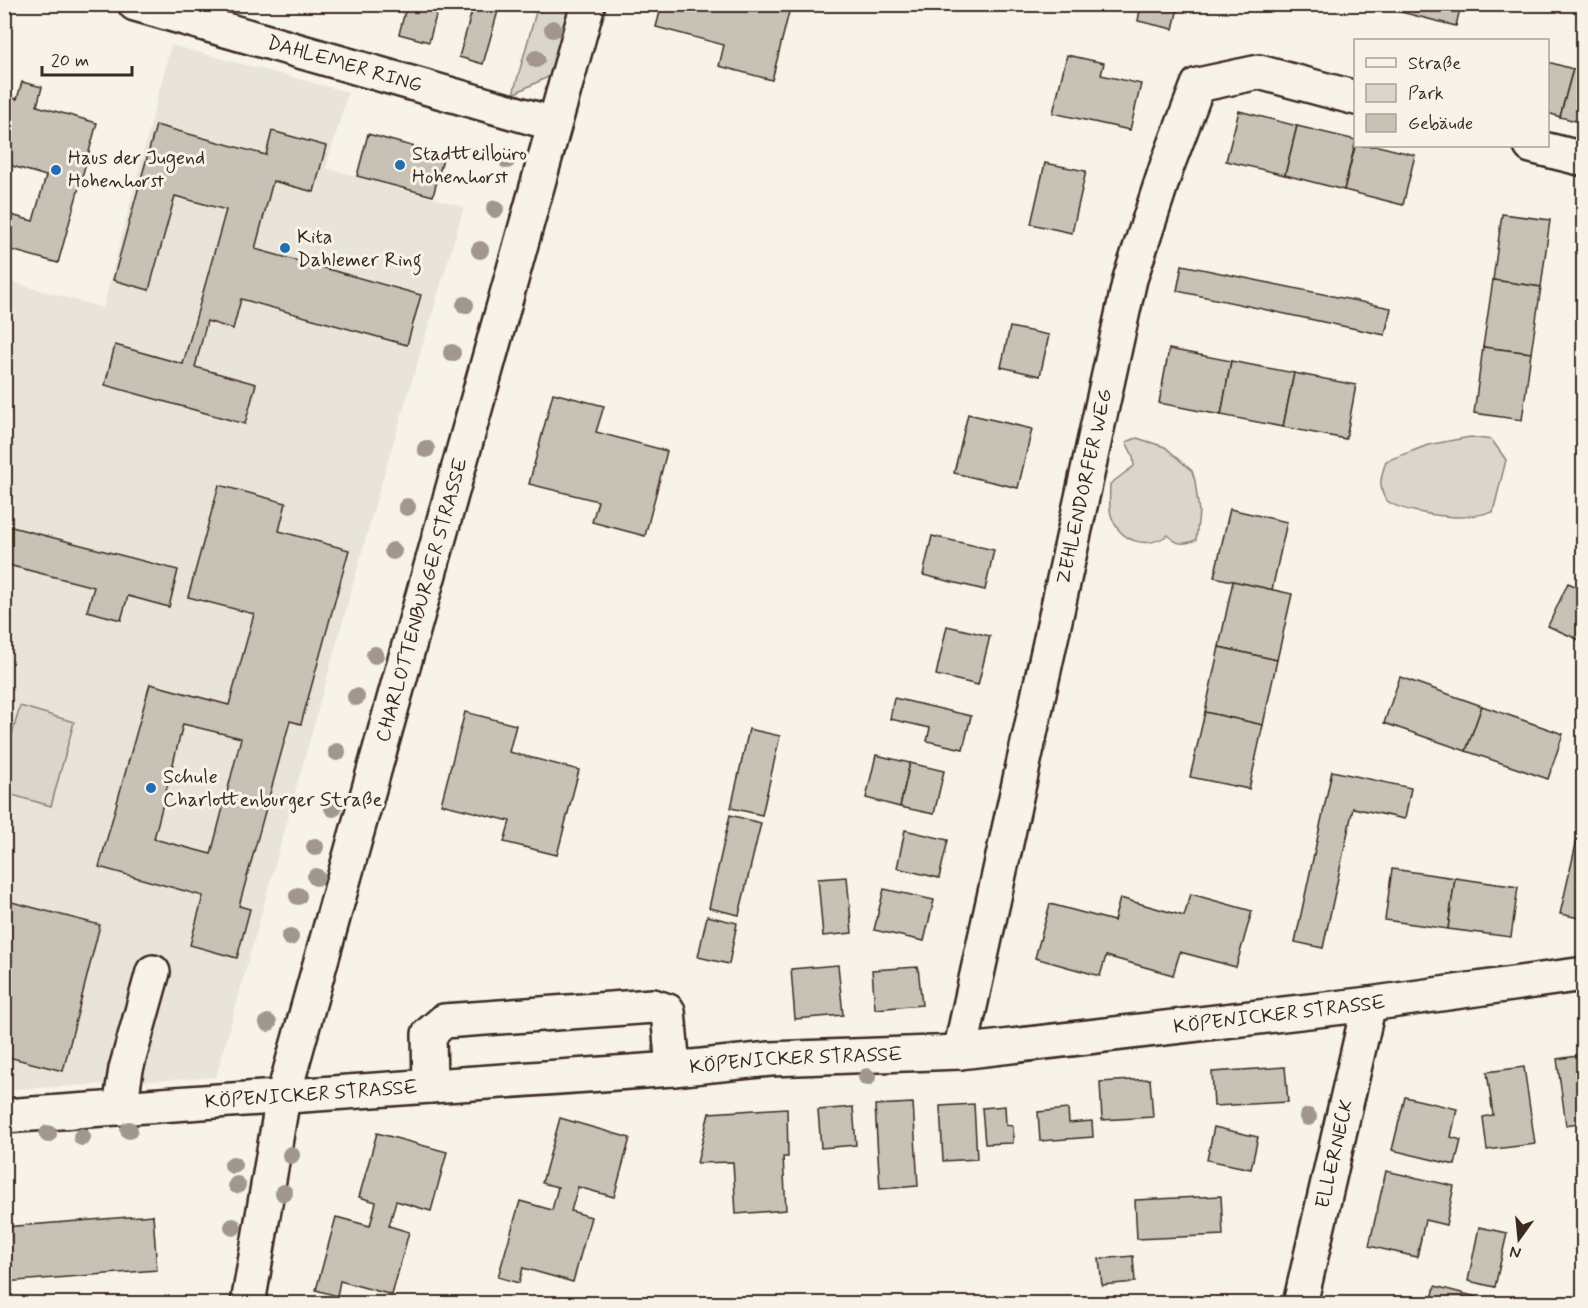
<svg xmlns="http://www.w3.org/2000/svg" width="1588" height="1308" font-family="Mynerve,sans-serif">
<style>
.built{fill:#e9e4d9}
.green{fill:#dbd6cb;stroke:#8b8074;stroke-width:1.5}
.building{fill:#c8c1b6;stroke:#3b2a1e;stroke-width:1.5;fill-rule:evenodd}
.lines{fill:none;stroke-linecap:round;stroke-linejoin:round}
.minor-casing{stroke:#3b2a1e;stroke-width:38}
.minor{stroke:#f7f3e8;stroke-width:33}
.tree{fill:#a1978c}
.poi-dot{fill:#1f6fb2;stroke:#f7f3e8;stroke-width:2}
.labels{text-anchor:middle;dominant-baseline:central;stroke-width:6;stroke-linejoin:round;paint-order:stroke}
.street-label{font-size:20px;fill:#3b2a1e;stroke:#f7f3e8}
.poi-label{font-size:20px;fill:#3b2a1e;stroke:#f7f3e8;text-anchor:start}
</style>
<rect width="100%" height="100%" fill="#f7f3e8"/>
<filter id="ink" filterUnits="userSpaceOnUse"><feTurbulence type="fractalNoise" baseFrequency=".0167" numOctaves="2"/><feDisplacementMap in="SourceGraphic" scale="12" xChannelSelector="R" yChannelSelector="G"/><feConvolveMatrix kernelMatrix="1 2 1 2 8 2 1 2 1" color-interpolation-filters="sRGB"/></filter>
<g filter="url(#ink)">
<path class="built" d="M171 45 348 92 326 168 464 207 377 498 216 1077 5 1090V280L103 308Z"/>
<g class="green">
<path d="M538 5H571L552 75 513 94Z"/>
<path d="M1470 437 1492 440 1506 460 1493 512C1482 514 1471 517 1460 517 1445 517 1391 511 1384 497 1378 484 1382 474 1386 461L1428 445Z"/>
<path d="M1137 438 1165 447 1192 471 1195 481 1199 512 1196 540C1183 545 1177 545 1168 535 1147 549 1122 543 1112 518 1108 508 1110 494 1110 484L1134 466 1133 456 1126 442Z"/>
<path d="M20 706 74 722 51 806 5 793V760Z"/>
</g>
<g class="building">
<path d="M407 4H439L429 42 399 34Z"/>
<path d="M474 4H500L483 64 459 57Z"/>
<path d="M662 4H791L772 80 719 66 724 45 656 27Z"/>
<path d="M1141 4H1179L1173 29 1138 21Z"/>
<path d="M1371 4H1395L1393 10Z"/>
<path d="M1395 4H1461L1456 26 1393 10Z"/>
<path d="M1067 55 1104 63 1101 75 1141 84 1130 130 1053 113Z"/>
<path d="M1548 62 1573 69 1560 117 1548 113Z"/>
<path d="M1573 69 1584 72V123L1560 117Z"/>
<path d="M22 82 42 87 37 106 97 123 58 263 4 248V213L33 221 46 176 9 165 4 182V96L17 99Z"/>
<path d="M1239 111 1297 126 1285 175 1226 161Z"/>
<path d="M156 125 266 155 272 131 326 146 314 192 273 181 255 249 421 295 407 345 241 299 233 329 207 321 195 367 256 384 245 424 105 385 115 345 183 364 226 210 175 196 149 290 113 280Z"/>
<path d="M1297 126 1356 140 1344 190 1285 175Z"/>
<path d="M368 134 444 155 433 196 357 176Z"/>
<path d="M1356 143V146H1378L1415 155 1403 205 1344 190Z"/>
<path d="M1045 163 1086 171 1072 233 1031 224Z"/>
<path d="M1502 214 1550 220 1541 287 1493 280Z"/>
<path d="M1182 265 1391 308 1385 335 1177 291Z"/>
<path d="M1493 280 1541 287 1531 353 1483 347Z"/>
<path d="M1010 327 1049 335 1040 376 1001 367Z"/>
<path d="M1483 347 1531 353 1522 420 1474 413Z"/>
<path d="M1169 349 1231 361 1221 415 1159 403Z"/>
<path d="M1231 361 1294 373 1283 427 1221 415Z"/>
<path d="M1294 373 1356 385 1346 439 1283 427Z"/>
<path d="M553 393 604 406 596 432 667 451 645 536 592 522 598 501 529 484Z"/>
<path d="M968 414 1032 429 1018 488 954 473Z"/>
<path d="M219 485 286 503 279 531 349 550 301 724 290 721 239 906 250 909 237 958 190 945 203 896 99 867 150 684 229 705 254 614 188 597ZM183 724 241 738 211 854 154 839Z"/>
<path d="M1230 509 1287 522 1272 590 1214 577Z"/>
<path d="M4 525 178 570 169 607 128 596 121 620 87 611 94 587 8 565 4 577Z"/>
<path d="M932 536 994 550 985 590 923 575Z"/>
<path d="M1233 581 1292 594 1277 660 1219 647Z"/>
<path d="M1568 583 1584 590V642L1548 626Z"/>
<path d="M947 626 990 636 978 685 936 675Z"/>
<path d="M1219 647 1277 660 1263 725 1205 712Z"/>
<path d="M1400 677 1482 706 1466 751 1384 723Z"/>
<path d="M894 698 971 716 963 749 927 741 930 728 890 719Z"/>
<path d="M1482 706 1563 734 1548 779 1466 751Z"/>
<path d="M465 712 516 725 509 752 579 770 557 855 504 842 510 821 441 804Z"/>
<path d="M1205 712 1263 725 1249 789 1190 777Z"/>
<path d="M749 729 780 736 762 815 731 808Z"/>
<path d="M876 755 910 763 900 807 866 798Z"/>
<path d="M910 763 944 771 934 814 900 807Z"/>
<path d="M1332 771 1411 788 1405 819 1353 808 1323 948 1295 942Z"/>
<path d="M1584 813V845L1576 844Z"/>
<path d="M730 815 761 823 739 915 709 908Z"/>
<path d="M905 830 948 840 939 878 897 868Z"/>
<path d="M1576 844 1584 845V919L1560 914Z"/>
<path d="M1392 869 1455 878 1448 929 1385 920Z"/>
<path d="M847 877 852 933 823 936 818 879Z"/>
<path d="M1455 878 1518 887 1511 937 1448 929Z"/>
<path d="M884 889 934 900 924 941 874 930Z"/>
<path d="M1191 894 1252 911 1236 967 1180 952 1173 975 1106 956 1100 976 1035 958 1050 904 1114 921 1120 898 1184 916Z"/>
<path d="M4 900 100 925 63 1071 4 1056Z"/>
<path d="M707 916 737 923 729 964 698 957Z"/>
<path d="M838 965 843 1015 795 1019 791 969Z"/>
<path d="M918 967 922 1005 875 1009 872 970Z"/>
<path d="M1584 1055V1122L1566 1125 1557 1059Z"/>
<path d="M1285 1067 1288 1102 1214 1106 1212 1072Z"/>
<path d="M1524 1067 1535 1144 1487 1150 1483 1117 1493 1115 1487 1072Z"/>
<path d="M1150 1079 1153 1117 1102 1120 1100 1082Z"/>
<path d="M1405 1097 1457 1109 1451 1137 1461 1140 1455 1165 1392 1150Z"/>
<path d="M913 1103 918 1186 880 1189 875 1105Z"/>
<path d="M974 1104 977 1159 943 1161 940 1106Z"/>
<path d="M1005 1106 1006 1125 1013 1126V1143L985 1144 982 1108Z"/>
<path d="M853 1107 856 1145 821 1148 818 1110Z"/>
<path d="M787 1108 788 1157H783L786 1210 736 1214 733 1162 697 1163 709 1113Z"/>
<path d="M1068 1109 1069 1123 1092 1121 1093 1137 1040 1141 1038 1112Z"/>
<path d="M560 1118 630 1138 614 1197 578 1187 571 1211 591 1217 573 1282 523 1268 519 1283 498 1277 520 1201 552 1210 558 1187 542 1183Z"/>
<path d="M1214 1127 1258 1137 1251 1169 1207 1160Z"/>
<path d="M377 1133 447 1152 431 1211 396 1201 389 1226 409 1232 392 1295 340 1281 337 1296 316 1290 336 1217 370 1226 376 1202 359 1197Z"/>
<path d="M1386 1171 1454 1186 1446 1225 1425 1220 1417 1257 1369 1246Z"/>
<path d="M1221 1196 1223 1235 1137 1239 1135 1200Z"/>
<path d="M153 1215 157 1270 4 1282V1227Z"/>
<path d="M1479 1227 1507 1233 1495 1287 1468 1281Z"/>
<path d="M1133 1256 1135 1282 1102 1285 1099 1259Z"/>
<path d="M1435 1286 1477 1297 1476 1304H1431Z"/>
</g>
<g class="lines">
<defs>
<g id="minor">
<path id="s1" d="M135 4 554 124"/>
<path d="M1531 146 1584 159"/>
<path id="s2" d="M960 1052 1130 279 1167 166 1198 85 1259 72 1356 98"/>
<path d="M430 1086 429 1034 444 1021 653 1006 668 1011 673 1069"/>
<path d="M120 1108 126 1069 153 972"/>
<path id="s3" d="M4 1116 673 1069 770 1059 960 1052 1369 1004 1584 974"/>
<path id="s4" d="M248 1304 283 1097 588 4"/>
<path id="s5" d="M1300 1304 1369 1004"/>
</g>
</defs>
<use href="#minor" class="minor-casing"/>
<use href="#minor" class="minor"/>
</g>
<g class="tree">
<circle cx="553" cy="29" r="9"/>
<circle cx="536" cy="59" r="9"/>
<circle cx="507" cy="160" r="9"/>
<circle cx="495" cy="209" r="9"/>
<circle cx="480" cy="250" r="9"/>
<circle cx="465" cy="305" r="9"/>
<circle cx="452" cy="353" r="9"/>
<circle cx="426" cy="449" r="9"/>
<circle cx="407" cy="507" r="9"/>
<circle cx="393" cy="551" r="9"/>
<circle cx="375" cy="655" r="9"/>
<circle cx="356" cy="697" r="9"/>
<circle cx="337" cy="752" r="9"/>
<circle cx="333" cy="808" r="9"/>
<circle cx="315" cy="847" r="9"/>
<circle cx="316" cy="877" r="9"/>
<circle cx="298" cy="896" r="9"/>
<circle cx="290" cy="937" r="9"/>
<circle cx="268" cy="1023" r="9"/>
<circle cx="867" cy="1077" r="9"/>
<circle cx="1308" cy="1117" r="9"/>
<circle cx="129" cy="1130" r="9"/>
<circle cx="48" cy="1134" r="9"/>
<circle cx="82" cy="1137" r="9"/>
<circle cx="291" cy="1155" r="9"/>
<circle cx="233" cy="1165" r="9"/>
<circle cx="237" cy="1185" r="9"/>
<circle cx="284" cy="1193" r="9"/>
<circle cx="233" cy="1227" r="9"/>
</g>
</g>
<g class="poi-dot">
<circle cx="400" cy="165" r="6"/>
<circle cx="56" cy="170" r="6"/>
<circle cx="285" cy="248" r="6"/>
<circle cx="151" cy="788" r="6"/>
</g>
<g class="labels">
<g class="street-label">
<text stroke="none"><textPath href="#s1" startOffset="218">DAHLEMER RING</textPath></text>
<text stroke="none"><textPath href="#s2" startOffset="579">ZEHLENDORFER WEG</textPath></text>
<text stroke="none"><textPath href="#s4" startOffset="726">CHARLOTTENBURGER STRASSE</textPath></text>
<text stroke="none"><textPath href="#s3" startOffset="1280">KÖPENICKER STRASSE</textPath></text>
<text stroke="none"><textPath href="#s3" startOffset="794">KÖPENICKER STRASSE</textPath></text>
<text stroke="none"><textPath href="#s3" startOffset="308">KÖPENICKER STRASSE</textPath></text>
<text stroke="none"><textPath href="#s5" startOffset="154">ELLERNECK</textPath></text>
</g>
<g class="poi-label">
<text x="412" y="154">Stadtteilbüro<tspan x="412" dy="23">Hohenhorst</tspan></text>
<text x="68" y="158">Haus der Jugend<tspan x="68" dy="23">Hohenhorst</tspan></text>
<text x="297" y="237">Kita<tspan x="297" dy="23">Dahlemer Ring</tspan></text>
<text x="163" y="777">Schule<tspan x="163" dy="23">Charlottenburger Straße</tspan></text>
</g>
</g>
<rect width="1588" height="1308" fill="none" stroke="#f7f3e8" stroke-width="24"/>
<rect x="12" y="12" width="1564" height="1284" fill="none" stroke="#3b2a1e" stroke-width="2" filter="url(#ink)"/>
<rect x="1354" y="39" width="195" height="108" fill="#f7f3e8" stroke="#aca397" stroke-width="1.5"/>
<rect x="1366" y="58" width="30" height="9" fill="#f7f3e8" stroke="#aca397" stroke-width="1.5"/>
<text x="1408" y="69" font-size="18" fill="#3b2a1e">Straße</text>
<rect x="1366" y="84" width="30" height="18" fill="#dbd6cb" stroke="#aca397" stroke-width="1.5"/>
<text x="1408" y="99" font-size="18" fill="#3b2a1e">Park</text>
<rect x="1366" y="114" width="30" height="18" fill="#c8c1b6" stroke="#aca397" stroke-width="1.5"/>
<text x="1408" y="129" font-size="18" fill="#3b2a1e">Gebäude</text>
<g transform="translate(1519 1239) rotate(195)" stroke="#f7f3e8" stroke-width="4.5" paint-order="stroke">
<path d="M0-4.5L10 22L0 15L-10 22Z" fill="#3b2a1e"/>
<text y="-9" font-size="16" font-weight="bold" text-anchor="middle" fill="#3b2a1e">N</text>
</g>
<path d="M42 66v9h90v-9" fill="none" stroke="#3b2a1e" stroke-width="3"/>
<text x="51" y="66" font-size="18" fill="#3b2a1e" stroke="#f7f3e8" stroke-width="4.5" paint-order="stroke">20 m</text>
</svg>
